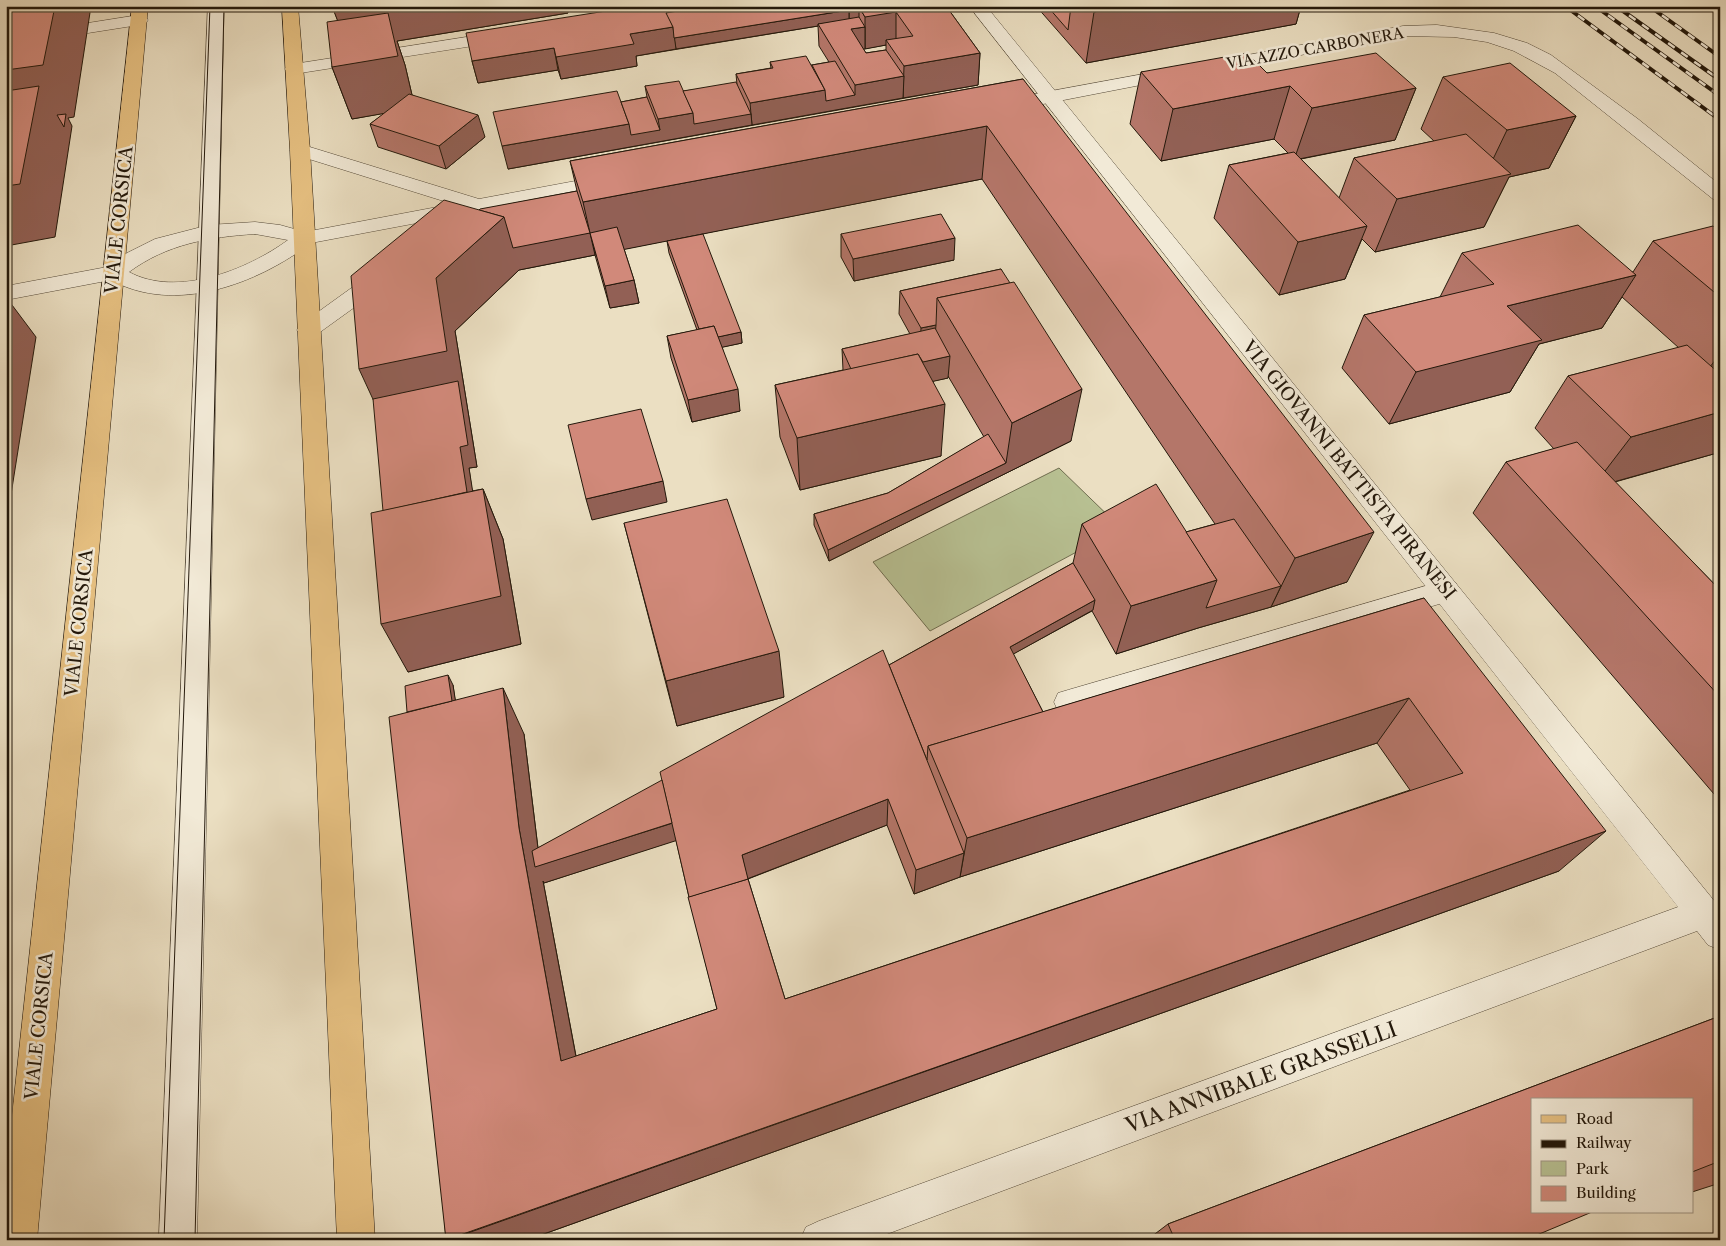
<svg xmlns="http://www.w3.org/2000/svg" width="1726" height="1246" font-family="'Libre Caslon Text',serif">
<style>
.green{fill:#b8c193;stroke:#6e6c4f}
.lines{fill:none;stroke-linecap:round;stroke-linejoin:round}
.service-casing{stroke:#554a39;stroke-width:1}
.minor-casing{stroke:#554a39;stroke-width:1}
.tertiary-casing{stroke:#554a39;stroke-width:1}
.primary-casing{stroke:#23180b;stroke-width:1}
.service{fill:#f2ead7;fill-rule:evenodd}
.minor{fill:#f2ead7;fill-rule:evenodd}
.tertiary{fill:#f2ead7;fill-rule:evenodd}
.primary{fill:#e6c081;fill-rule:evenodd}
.tram{stroke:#23180b;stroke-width:1}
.rail-casing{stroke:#23180b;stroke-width:4}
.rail{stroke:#f2ead7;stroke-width:2.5;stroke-dasharray:8;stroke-linecap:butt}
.wall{fill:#b47669;stroke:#23180b;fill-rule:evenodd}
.shaded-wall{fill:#926055;stroke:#23180b}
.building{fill:#d1897a;stroke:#23180b}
.labels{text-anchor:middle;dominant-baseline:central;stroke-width:5;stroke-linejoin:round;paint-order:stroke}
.far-street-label{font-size:15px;fill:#23180b;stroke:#f2ead7}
.street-label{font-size:18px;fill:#23180b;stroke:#f2ead7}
.near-street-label{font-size:21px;fill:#23180b;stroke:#f2ead7}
</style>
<rect width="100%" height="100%" fill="#ebdfc2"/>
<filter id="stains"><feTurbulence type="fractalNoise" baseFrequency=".004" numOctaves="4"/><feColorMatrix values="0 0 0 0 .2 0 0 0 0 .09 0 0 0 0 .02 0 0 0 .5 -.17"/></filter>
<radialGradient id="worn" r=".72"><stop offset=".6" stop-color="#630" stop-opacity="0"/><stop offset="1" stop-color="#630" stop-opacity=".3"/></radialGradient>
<path class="green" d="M1059 468 1121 528 930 631 873 562Z"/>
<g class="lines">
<defs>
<g id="service">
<path d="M208 6H224L197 1240H159Z"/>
<path d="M139 15 145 16 148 20 145 24 88 33 82 32 79 28 82 24 88 23Z"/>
<path d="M1446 580 1456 583 1459 591 1456 599 1068 714 1058 711 1054 702 1058 693 1068 690Z"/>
</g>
<g id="minor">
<path d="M664 6H704L696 11 629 22 623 21 620 17 623 13Z"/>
<path d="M969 6H986L1720 908V950L1708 945 1697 931 871 1240H800L806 1227 819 1221 1678 907Z"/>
<path d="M505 31 511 32 514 36 511 40 294 74 288 73 285 69 288 65 294 64Z"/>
</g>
<g id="tertiary">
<path d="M1437 25 1494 33 1527 43 1551 55 1638 119 1720 185V201L1713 199 1555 73 1514 51 1487 42 1454 37 1403 36 1215 71 1209 70 1206 66 1209 62 1215 61 1403 26Z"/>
<path d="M1176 68 1182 69 1185 73 1182 77 1002 112 995 110 993 106 995 102 1002 100Z"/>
<path d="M300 144 479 199 613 174 620 176 623 180 620 184 613 186 311 243C257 284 175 315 111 280L6 300V286L107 267 127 253 155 239 209 225 255 222 280 225 305 232 453 204 293 154 290 150 293 146ZM255 234 288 240C247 270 177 298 129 272 167 244 209 237 255 234Z"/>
<path d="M383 269 391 271 394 276 391 281 316 335 308 337 300 335 297 330 300 325 375 271Z"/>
</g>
<g id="primary">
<path d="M132 6H148L37 1240H6V1172Z"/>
<path d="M282 6H298L310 150 375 1240H337L290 150Z"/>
</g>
</defs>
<use href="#service" class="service-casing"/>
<use href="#minor" class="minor-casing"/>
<use href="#tertiary" class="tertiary-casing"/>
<use href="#primary" class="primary-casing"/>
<use href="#service" class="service"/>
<use href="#minor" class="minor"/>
<use href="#tertiary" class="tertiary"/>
<use href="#primary" class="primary"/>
<g class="tram">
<path d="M164 1240 210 6"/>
<path d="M195 1240 224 6"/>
</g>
<defs>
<g id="rail">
<path d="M1565 6 1720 120"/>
<path d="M1595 6 1720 96"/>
<path d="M1616 6 1720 80"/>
<path d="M1649 6 1720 57"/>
</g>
</defs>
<use href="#rail" class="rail-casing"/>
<use href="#rail" class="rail"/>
</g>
<g class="wall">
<path d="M332 6H566L568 13 397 41 405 65 412 95 485 137 446 169 378 147 370 124 385 113 352 119 332 67 338 21Z"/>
<path d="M707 6H946L980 53 978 85 508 169 621 102 647 97 645 86 683 91 737 85 736 74 771 68 770 62 812 65 829 62 819 46 818 26 636 56 637 66 561 79 558 70 478 83 472 61 666 13ZM886 45V50L866 53 863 49Z"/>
<path d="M1036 6H1301L1296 24 1086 63Z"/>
<path d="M1141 72 1267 73 1416 88 1395 140 1301 159 1339 198 1354 158 1434 141 1421 129 1443 77 1576 116 1549 168 1509 177 1484 227 1375 252 1362 239 1345 279 1279 295 1214 218 1229 165 1288 153 1274 139 1161 161 1130 124Z"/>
<path d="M1023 79 1347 582 1271 607 1198 628 1116 654 1092 611 1013 654 1043 712 1424 598 1559 871 527 1240H446L407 712 453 685 455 700 524 734 538 848 889 665 1073 563 1082 524 1186 532 1215 524 982 179 624 249 634 280 639 303 610 308 595 255 519 270 455 331 477 467 469 468 472 491 483 489 503 539 521 644 408 672 383 511 479 210 577 191 570 161ZM1377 743 1410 790 785 999 748 879 887 825 914 894 960 877ZM676 840 689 897 717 1009 576 1056 543 881 544 883Z"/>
<path d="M1720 231V368L1714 370 1720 412V456L1717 453 1615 482 1720 590V801L1473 513 1506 462 1554 449 1535 428 1568 376 1679 348 1622 297 1602 328 1539 344 1510 392 1389 424 1342 368 1364 315 1440 297 1462 253 1633 272 1653 241Z"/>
<path d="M841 234 954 260 854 281 841 257Z"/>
<path d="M667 241 741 332 742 343 722 347 740 411 692 422 671 358 667 336 697 330 669 253Z"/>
<path d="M1001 269 1071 441 829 561 814 525V514L888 493 984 437 948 376V378L933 381 941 456 800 490 780 437 775 385 843 370 842 349 910 334 899 314 900 291Z"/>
<path d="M624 523 784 697 677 726Z"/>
<path d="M1720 1016V1183L1692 1192V1100L1525 1240H1147L1168 1224Z"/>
</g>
<g class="shaded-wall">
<path d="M55 6H91L74 117 68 118 72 126 55 237 6 246V70Z"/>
<path d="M332 6H566L568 13 397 41 405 65 415 108 352 119 332 67 348 48Z"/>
<path d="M590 6H614L590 10Z"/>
<path d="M849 6H899L898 13H896V43L886 40V45L865 49V17L859 7V19L849 21Z"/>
<path d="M1126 6H1301L1296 24 1086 63 1094 12Z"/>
<path d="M849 10V21L818 24V26L676 49 674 38Z"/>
<path d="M673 27 676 49 636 56 637 66 561 79 556 57 630 34Z"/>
<path d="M865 27V49L851 51V29Z"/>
<path d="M554 48 558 70 478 83 472 61Z"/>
<path d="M980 53 978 85 903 98 904 66Z"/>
<path d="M904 76 903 98 752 125 750 103 825 90 855 95V85Z"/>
<path d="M1290 86 1274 139 1161 161 1173 109Z"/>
<path d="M1416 88 1395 140 1294 160 1312 108Z"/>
<path d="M693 113 751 114 752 125 508 169 502 146 629 124 660 130 658 119Z"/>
<path d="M478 115 485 137 446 169 439 146Z"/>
<path d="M1576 116 1549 168 1509 177 1484 227 1375 252 1397 199 1483 180 1507 130Z"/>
<path d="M987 126 982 179 596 255 590 233 583 202Z"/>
<path d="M504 217 590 233 595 255 519 270 455 331 477 467 469 468 481 544 397 563 460 447 383 421 359 369 436 278Z"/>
<path d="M1367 226 1345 279 1279 295 1298 242Z"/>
<path d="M955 238 954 260 854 281 853 259Z"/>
<path d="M1636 275 1602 328 1539 344 1510 392 1389 424 1416 372 1507 306Z"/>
<path d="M634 280 639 303 610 308 605 286Z"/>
<path d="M6 297 36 337 6 526Z"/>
<path d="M936 325 934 347 920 351 921 328Z"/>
<path d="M741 332 742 343 705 351 703 340Z"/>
<path d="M1720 354V368L1706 372Z"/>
<path d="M950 356 948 378 855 399 854 376Z"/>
<path d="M738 389 740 411 692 422 688 400Z"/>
<path d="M1082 389 1071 441 829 561 828 550 1006 463 1012 423Z"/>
<path d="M945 404 941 456 800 490 797 438Z"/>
<path d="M1720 412V449L1717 453 1592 488 1631 437Z"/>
<path d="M663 481 667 502 592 520 586 499Z"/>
<path d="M483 489 503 539 521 644 408 672 381 624Z"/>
<path d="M1374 532 1347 582 1271 607 1295 558Z"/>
<path d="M1217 580 1281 586 1271 607 1198 628 1116 654 1131 606Z"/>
<path d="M1095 600 1093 610 1008 657 1010 647Z"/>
<path d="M779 651 784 697 677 726 666 681Z"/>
<path d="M448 675 453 685 458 717 413 728Z"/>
<path d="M503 688 524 734 540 865 673 823 678 840 544 883 543 881 582 1089 561 1061 519 828Z"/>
<path d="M1409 698 1377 743 960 877 967 838Z"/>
<path d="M888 799 887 825 747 879 742 855Z"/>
<path d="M1606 831 1559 871 527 1240H448Z"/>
<path d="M964 853 960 877 914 894 916 870Z"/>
</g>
<g class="building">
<path d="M6 6H55L43 65 6 70Z"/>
<path d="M638 6H664L673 27 630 34 634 44 556 57 554 48 472 61 466 33Z"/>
<path d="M707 6H846L849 10 674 38 673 27 666 13Z"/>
<path d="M865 6H946L980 53 904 66 886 40 913 36 896 12 865 17 859 7Z"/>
<path d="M1055 6H1071L1068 30 1048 7Z"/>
<path d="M1088 6H1126L1094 12Z"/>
<path d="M388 13 398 56 332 67 327 22Z"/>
<path d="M859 17 865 27 851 29 866 53 886 50 904 76 855 85 818 24Z"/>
<path d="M1247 53 1267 73 1376 53 1416 88 1312 108 1290 86 1173 109 1141 72Z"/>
<path d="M806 56 825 90 750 103 736 74 773 68 770 62Z"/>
<path d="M835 61 855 95 826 101 825 90 812 65Z"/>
<path d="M1510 63 1576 116 1507 130 1443 77Z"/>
<path d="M1023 79 1374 532 1295 558 987 126 583 202 570 161Z"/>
<path d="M679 81 693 113 658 119 645 86Z"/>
<path d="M736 82 751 114 694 124 693 113 683 91Z"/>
<path d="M39 86 20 184 6 186V91Z"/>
<path d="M617 91 629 124 502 146 493 112Z"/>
<path d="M409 94 478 115 439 146 370 124Z"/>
<path d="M647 97 660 130 631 135 629 124 621 102Z"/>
<path d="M66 114 64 127 57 115Z"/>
<path d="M1466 134 1511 174 1397 199 1354 158Z"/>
<path d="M1294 152 1367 226 1298 242 1229 165Z"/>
<path d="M577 191 590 233 513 248 504 217 479 210 480 209Z"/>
<path d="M444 200 504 217 436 278 447 351 359 369 351 276Z"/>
<path d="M941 214 955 238 853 259 841 234Z"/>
<path d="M1578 225 1636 275 1507 306 1542 340 1416 372 1364 315 1494 284 1462 253Z"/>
<path d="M1713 226 1720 231V297L1653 241Z"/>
<path d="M617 227 634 280 605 286 590 233Z"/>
<path d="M703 234 741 332 718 337 714 326 699 329 667 241Z"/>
<path d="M1001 269 1010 283 937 298 936 325 921 328 900 291Z"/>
<path d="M1014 282 1082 389 1012 423 937 298Z"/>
<path d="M714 326 738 389 688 400 667 336Z"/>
<path d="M935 328 950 356 923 362 918 354 851 369 842 349Z"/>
<path d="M1687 345 1720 374V412L1631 437 1568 376Z"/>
<path d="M918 354 945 404 797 438 775 385Z"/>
<path d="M458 381 468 445 460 447 467 492 383 511 373 399Z"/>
<path d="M641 409 663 481 586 499 568 425Z"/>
<path d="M988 434 1006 463 828 550 814 514 888 493Z"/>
<path d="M1577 442 1720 590V697L1506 462Z"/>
<path d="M1156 484 1217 580 1131 606 1082 524Z"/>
<path d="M483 489 501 596 381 624 371 513Z"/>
<path d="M727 499 779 651 666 681 624 523Z"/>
<path d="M1234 519 1281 586 1206 608 1217 580 1186 532Z"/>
<path d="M1073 563 1095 600 1010 647 1043 712 928 746 927 760 889 665Z"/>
<path d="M1424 598 1606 831 446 1240 389 717 503 688 519 828 561 1061 717 1009 688 897 748 879 785 999 1463 773 1409 698 967 838 928 746Z"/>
<path d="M883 650 964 853 916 870 888 799 742 855 748 879 689 897 660 772Z"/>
<path d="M448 675 452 701 407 712 405 686Z"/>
<path d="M662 780 672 823 535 867 532 851Z"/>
<path d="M1720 1016V1161L1692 1172V1100H1532V1212H1592L1525 1240H1175L1168 1224Z"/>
</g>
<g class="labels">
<g class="far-street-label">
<text transform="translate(1315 48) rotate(-10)">VIA AZZO CARBONERA</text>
</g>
<g class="street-label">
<text transform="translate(119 220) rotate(-84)">VIALE CORSICA</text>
<text transform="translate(1349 470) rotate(51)">VIA GIOVANNI BATTISTA PIRANESI</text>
<text transform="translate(79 623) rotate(-84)">VIALE CORSICA</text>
<text transform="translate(39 1026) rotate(-84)">VIALE CORSICA</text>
</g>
<g class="near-street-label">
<text transform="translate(1261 1077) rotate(-20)">VIA ANNIBALE GRASSELLI</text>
</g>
</g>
<rect width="1726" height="1246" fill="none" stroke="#ebdfc2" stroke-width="25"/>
<rect x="8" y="8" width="1711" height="1231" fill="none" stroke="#23180b" stroke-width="2.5"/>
<rect x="12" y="12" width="1701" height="1221" fill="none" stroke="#23180b"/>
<rect x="1531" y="1098" width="162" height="115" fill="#f2ead7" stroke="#9f9685"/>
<rect x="1541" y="1115" width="25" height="8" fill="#e6c081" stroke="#9f9685"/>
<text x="1576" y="1124" font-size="15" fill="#23180b">Road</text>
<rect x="1541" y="1140" width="25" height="8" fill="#23180b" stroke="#9f9685"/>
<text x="1576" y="1148" font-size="15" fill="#23180b">Railway</text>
<rect x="1541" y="1161" width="25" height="15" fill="#b8c193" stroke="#9f9685"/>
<text x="1576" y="1174" font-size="15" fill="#23180b">Park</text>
<rect x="1541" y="1186" width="25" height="15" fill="#d1897a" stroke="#9f9685"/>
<text x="1576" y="1198" font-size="15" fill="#23180b">Building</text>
<rect width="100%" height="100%" filter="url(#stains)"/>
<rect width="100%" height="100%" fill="url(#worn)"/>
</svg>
